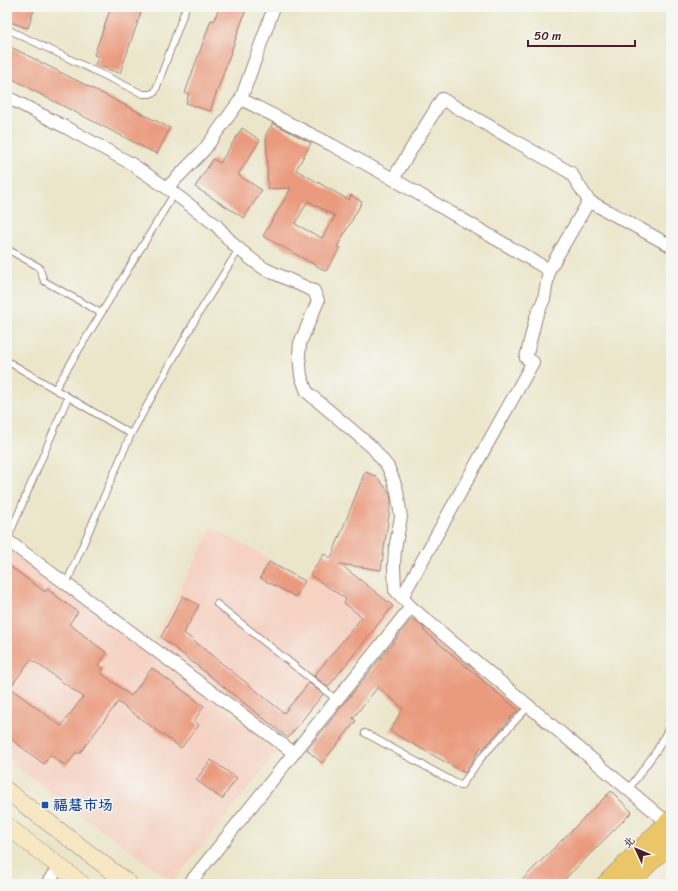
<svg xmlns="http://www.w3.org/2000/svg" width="678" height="891" font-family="Sriracha,'LXGW WenKai TC',sans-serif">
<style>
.built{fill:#f5d2c2}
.building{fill:#ea9b7f;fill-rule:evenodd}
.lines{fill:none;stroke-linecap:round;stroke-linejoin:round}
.service-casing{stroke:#9a827a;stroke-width:8}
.minor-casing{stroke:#9a827a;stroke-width:14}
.secondary-casing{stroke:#9a827a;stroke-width:18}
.primary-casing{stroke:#9a827a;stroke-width:20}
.service{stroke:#fff;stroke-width:6}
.minor{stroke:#fff;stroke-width:12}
.secondary{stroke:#f7e8c3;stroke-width:17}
.primary{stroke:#ebc669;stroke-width:19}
.transit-dot{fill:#1a4fb4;stroke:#f6f6f2;stroke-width:1.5}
.labels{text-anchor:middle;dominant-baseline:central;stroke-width:3;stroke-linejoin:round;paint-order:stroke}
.transit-label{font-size:15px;font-weight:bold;fill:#164399;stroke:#f6f6f2;text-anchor:start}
</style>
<rect width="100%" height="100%" fill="#f6f6f2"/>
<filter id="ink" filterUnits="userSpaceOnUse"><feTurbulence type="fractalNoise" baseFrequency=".025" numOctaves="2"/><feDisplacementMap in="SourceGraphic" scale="8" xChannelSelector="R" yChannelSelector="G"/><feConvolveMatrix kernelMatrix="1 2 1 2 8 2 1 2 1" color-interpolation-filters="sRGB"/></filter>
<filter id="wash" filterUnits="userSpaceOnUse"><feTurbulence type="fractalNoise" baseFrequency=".012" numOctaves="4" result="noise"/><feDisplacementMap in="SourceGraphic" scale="16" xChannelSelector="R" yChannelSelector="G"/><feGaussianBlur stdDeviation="0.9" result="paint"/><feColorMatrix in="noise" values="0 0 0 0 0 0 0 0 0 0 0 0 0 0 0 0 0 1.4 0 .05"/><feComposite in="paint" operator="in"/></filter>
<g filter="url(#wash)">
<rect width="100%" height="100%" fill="#ebe6ca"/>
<g class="built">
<path d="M212 527 305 579 323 551 366 579 397 606 289 741 155 639Z"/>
<path d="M7 547 279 750 173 882 7 760Z"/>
</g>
<g id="blocks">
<g class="building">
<path d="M10 7H35L28 28 7 21V16Z"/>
<path d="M111 7H143L120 73 95 65 98 56 94 55Z"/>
<path d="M219 7H247L210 111 186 103 189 94 185 93 211 20 214 21Z"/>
<path d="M7 45 170 128 157 154 30 89V88L7 76Z"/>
<path d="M273 123 311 143 296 170 349 200 351 195 362 202 337 247 340 248 326 271 263 236 291 188 268 189 266 134ZM308 201 335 216 322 238 295 224Z"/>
<path d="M242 128 260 140 238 175 262 190 244 218 195 187 213 159 220 163Z"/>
<path d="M365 472 376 476 390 493 391 501 381 570 340 564 393 606 328 687 314 676 362 617 344 603 346 599 310 575 324 554 331 558Z"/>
<path d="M269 562 305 581 296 597 260 578Z"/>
<path d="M7 564 45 592 47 589 78 612 69 624 107 653 98 665 104 669 101 673 131 696 152 668 204 706 194 721 199 725 181 748 118 702 79 754 77 752 66 766 50 755 44 764 7 736ZM31 659 83 697 61 726 10 688Z"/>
<path d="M183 596 199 605 184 633 284 713 309 683 323 694 288 738 161 637Z"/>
<path d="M412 619 425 628 423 630 518 710 483 749 481 747 465 773 390 731 403 708 378 687 353 718 356 721 322 763 307 750Z"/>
<path d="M211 760 237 778 222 799 196 780Z"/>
<path d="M611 791 632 812 560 884H518Z"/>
</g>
</g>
</g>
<g filter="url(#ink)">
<use href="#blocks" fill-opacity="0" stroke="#9a827a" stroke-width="1"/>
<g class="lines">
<defs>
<g id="service">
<path d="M7 29 143 94H150L155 92 186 7"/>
<path d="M7 249 39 267 44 281 101 313"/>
<path d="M7 361 131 434"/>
<path d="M55 389 174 194"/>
<path d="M7 540 68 397"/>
<path d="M66 584 131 434 199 313 239 249"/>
<path d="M217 604 337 700"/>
<path d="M365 733 461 786 481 758 529 706"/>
<path d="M628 790 657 750 671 724"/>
</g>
<g id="minor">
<path d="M7 97 67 128 130 163 167 188 216 225 234 245 255 262 265 269 314 291 318 301 300 343 299 354 301 376 307 392 372 447 388 467 393 479 397 491 401 517 395 549 394 566 395 590 411 607 668 823"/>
<path d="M241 99 332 145 393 179 442 99 571 173 589 201 671 246"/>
<path d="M393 179 549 270 589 201"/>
<path d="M167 188 204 150 241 99 274 7"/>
<path d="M7 540 294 753"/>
<path d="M402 597 533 362 526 358 536 317 544 299 549 270"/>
<path d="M47 884 59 866"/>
<path d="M189 884 411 607"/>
</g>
<g id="secondary">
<path d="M7 791 129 884"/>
<path d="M7 826 82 884"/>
</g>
<g id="primary">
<path d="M606 884 671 820"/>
<path d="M628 884 671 841"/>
</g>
</defs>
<use href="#service" class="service-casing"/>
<use href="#minor" class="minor-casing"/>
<use href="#secondary" class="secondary-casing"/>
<use href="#primary" class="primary-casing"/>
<use href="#service" class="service"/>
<use href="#minor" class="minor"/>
<use href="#secondary" class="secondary"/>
<use href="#primary" class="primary"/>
</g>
</g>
<rect class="transit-dot" x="41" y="801" width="8" height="8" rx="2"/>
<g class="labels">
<g class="transit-label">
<text x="53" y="805">福慧市场</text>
</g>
</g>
<rect width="678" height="891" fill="none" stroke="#f6f6f2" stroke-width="24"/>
<g transform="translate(636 849) rotate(314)" stroke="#f6f6f2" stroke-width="3" paint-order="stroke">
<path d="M0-3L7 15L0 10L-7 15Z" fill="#4a1f2b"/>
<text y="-6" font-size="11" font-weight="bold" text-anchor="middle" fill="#4a1f2b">北</text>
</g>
<path d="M528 40v6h107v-6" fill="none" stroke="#4a1f2b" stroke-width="2"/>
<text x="534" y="40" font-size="12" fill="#4a1f2b" stroke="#f6f6f2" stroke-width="3" paint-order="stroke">50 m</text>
</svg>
